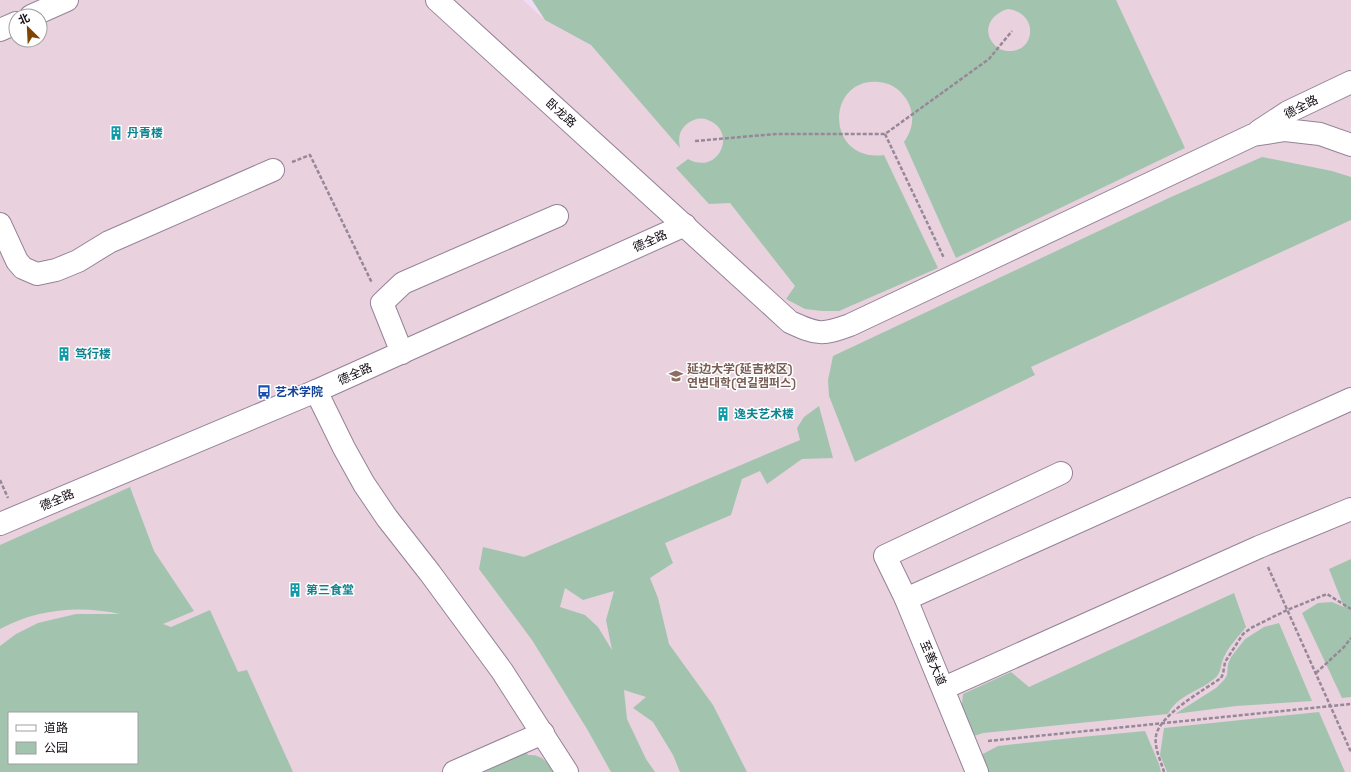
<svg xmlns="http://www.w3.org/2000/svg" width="1351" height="772" font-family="'Space Grotesk','Noto Sans SC','Noto Sans KR',sans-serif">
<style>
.education{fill:#e9d2de;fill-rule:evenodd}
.green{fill:#a2c4af;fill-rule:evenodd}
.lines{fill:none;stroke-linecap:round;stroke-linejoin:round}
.minor-casing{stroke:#958299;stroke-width:24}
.path{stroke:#978799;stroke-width:2.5;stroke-dasharray:4 2;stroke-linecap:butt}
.minor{stroke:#fff;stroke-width:22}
.labels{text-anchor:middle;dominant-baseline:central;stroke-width:3;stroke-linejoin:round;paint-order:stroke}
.street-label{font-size:12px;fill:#120b13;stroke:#fff}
.culture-label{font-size:12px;font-weight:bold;fill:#0d838f;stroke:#fff;text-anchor:start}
.education-label{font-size:12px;font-weight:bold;fill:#785e54;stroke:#fff;text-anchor:start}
.transit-label{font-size:12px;font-weight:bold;fill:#164399;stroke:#fff;text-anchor:start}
</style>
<rect width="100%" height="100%" fill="#f0dbf4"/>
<path class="education" d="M0 0H523L545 20 588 0H1351V772H0ZM16 16H40V40H16ZM9 713H137V763H9Z"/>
<g class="green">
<path d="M532 0H1116L1185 148 956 258 904 142C913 129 915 116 908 102 902 91 892 83 879 82 825 77 825 163 884 155L938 268 839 311H822L805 309 786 299 795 286 730 203 709 204 676 168 688 159C719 176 738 131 708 120 701 117 694 119 688 123 679 130 678 138 680 148L591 45 545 20ZM1008 9C1040 13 1035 53 1008 51 1001 51 996 47 992 42 982 27 993 13 1008 9Z"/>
<path d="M1262 157 1332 171 1351 177V220L1031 367 1035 375 855 462 829 396 828 380 833 356 1171 197Z"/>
<path d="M819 406 833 458 802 459 767 484 760 471 742 479 731 515 665 543 673 563 650 578 658 598 669 644 713 705 747 772H680L673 755 653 722 633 708 646 697 624 690 627 719 646 759 655 772H611L587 729 532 640 479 569 483 547 524 557 800 440 797 428 804 417ZM565 588 583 600 614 591 606 620 612 650 598 627 585 615 560 607Z"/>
<path d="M130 487 154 551 194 611 163 624 171 627 210 610 238 672 247 670 293 772H0V646L16 634 38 623 76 614H120C80 605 36 609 0 629V545ZM9 713H137V763H9Z"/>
<path d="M1351 559V697L1342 698 1302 613 1318 603 1332 602 1344 607 1329 569Z"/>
<path d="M1234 593 1246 627C1238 637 1229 646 1224 657 1220 665 1222 673 1214 679 1198 692 1178 695 1168 714L983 733 971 737 961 712 963 694 1011 672 1029 687Z"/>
<path d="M1279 623 1312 701 1236 706 1175 714 1216 688 1224 680 1227 675 1228 664 1231 657 1245 639 1264 627Z"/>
<path d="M1319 712 1345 772H1167L1160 755 1164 728Z"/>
<path d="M1145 731 1159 764 1161 772H985L979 756 998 746 1081 737Z"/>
<path d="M525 750 528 755C541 754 547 761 553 772H476Z"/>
</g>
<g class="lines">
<defs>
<g id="minor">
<path d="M437 0 790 322C818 335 822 335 850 325L1253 135 1285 130 1320 134 1351 145"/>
<path d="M31 16 67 0"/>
<path d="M0 30 16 23"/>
<path d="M1259 131 1288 112 1351 82"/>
<path d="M0 224 17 261 23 268 37 274 56 270 78 261 109 242 273 170"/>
<path d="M402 353 382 303 403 283 557 216"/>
<path d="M316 391 344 448 364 484 387 518 430 573 502 671 567 772"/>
<path d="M0 524 316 391 685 225"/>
<path d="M906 599 1351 399"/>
<path d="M944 688 1259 547 1351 509"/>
<path d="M454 772 543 733"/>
<path d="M977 772 906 599 885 556 1061 473"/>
</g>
</defs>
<use href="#minor" class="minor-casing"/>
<g class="path">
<path d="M885 134 944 258"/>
<path d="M695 141 776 134H885L989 59 1012 31"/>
<path d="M292 162 310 155 372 283"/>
<path d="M0 480 8 498"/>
<path d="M1268 567 1351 752"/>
<path d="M1316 673 1344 647 1351 638"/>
<path d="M988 741 1351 704"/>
<path d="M1164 772C1161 761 1154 748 1156 736 1159 715 1204 690 1221 678L1223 674 1225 662 1243 634 1251 628 1287 610 1327 594 1351 609"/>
</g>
<use href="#minor" class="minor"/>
</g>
<defs>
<symbol id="building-bare" viewBox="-9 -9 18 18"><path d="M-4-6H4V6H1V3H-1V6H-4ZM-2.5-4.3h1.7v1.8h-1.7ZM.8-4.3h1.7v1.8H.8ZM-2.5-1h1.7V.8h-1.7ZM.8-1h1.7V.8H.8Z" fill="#0f9aa8" stroke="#fff" stroke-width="2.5" paint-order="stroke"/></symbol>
<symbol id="university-bare" viewBox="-9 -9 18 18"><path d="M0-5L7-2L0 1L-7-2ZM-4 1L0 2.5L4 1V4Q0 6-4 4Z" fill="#8d6e63" stroke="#fff" stroke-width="2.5" paint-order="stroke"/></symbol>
<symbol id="bus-bare" viewBox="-9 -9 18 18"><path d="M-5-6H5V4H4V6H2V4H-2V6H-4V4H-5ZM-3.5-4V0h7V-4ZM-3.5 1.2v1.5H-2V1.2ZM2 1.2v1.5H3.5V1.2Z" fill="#1a4fb4" stroke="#fff" stroke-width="2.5" paint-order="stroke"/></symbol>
</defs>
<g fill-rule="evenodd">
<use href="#building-bare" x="106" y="123" width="20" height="20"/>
<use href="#building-bare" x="54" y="344" width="20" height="20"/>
<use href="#university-bare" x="666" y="366" width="20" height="20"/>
<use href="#bus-bare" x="254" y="382" width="20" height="20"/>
<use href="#building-bare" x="713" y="404" width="20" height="20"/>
<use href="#building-bare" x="285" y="580" width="20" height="20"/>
</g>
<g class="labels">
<g class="street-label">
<text transform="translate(1301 107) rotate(-27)">德全路</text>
<text transform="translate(561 113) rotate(42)">卧龙路</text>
<text transform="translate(650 241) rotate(-24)">德全路</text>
<text transform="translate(355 374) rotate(-24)">德全路</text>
<text transform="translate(57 500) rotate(-23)">德全路</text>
<text transform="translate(933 663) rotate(67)">至善大道</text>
</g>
<g class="culture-label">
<text x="127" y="133">丹青楼</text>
<text x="75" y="354">笃行楼</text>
<text x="734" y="414">逸夫艺术楼</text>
<text x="306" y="590">第三食堂</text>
</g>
<g class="education-label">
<text x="687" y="369">延边大学(延吉校区)<tspan x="687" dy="14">연변대학(연길캠퍼스)</tspan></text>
</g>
<g class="transit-label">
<text x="275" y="392">艺术学院</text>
</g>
</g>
<rect x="8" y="712" width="130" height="52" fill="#ffffff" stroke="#a09da1"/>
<rect x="16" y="725" width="20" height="6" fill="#ffffff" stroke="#a09da1"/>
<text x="44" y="732" font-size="12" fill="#120b13">道路</text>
<rect x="16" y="742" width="20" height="12" fill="#a2c4af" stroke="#a09da1"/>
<text x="44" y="752" font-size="12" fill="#120b13">公园</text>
<g transform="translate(28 28) rotate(336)"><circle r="19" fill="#ffffff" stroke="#a09da1"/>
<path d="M0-3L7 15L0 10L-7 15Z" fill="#814400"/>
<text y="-6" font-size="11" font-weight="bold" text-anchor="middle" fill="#120b13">北</text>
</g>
</svg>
